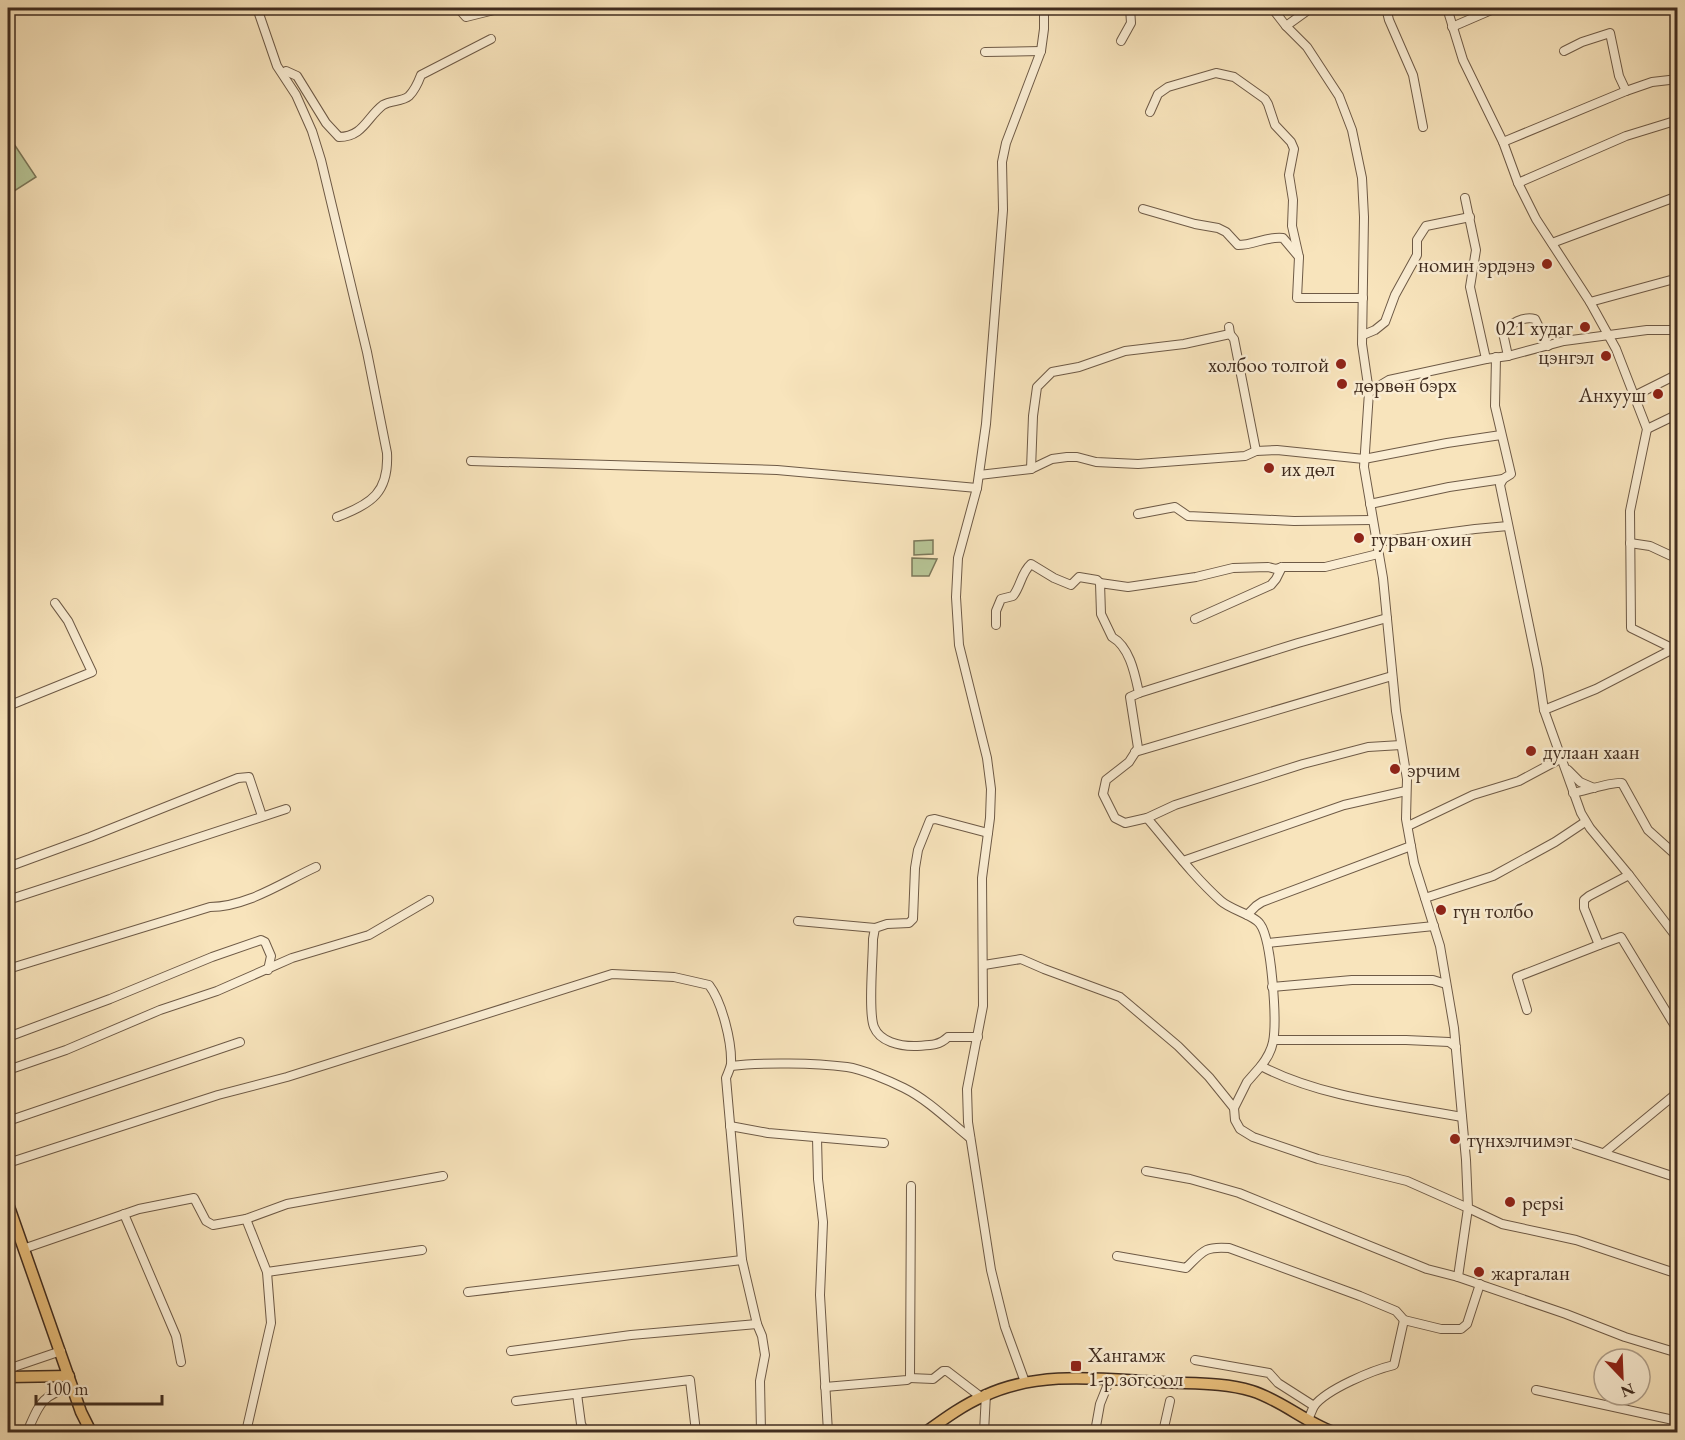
<svg xmlns="http://www.w3.org/2000/svg" width="1685" height="1440" font-family="'EB Garamond',serif">
<style>
.green{fill:#b7c596;stroke:#7c785a;stroke-width:1.5}
.lines{fill:none;stroke-linecap:round;stroke-linejoin:round}
.minor-casing{stroke:#6e5a46;stroke-width:10}
.major-casing{stroke:#402c1f;stroke-width:13}
.minor{stroke:#faedd3;stroke-width:8}
.major{stroke:#ecc27e;stroke-width:10}
.poi-dot{fill:#8f2418;stroke:#faedd3;stroke-width:2}
.labels{text-anchor:middle;dominant-baseline:central;stroke-width:5;stroke-linejoin:round;paint-order:stroke}
.poi-label{font-size:21px;fill:#402c1f;stroke:#faedd3;text-anchor:start}
</style>
<rect width="100%" height="100%" fill="#f8e4bc"/>
<filter id="stains"><feTurbulence type="fractalNoise" baseFrequency=".00333" numOctaves="4"/><feColorMatrix values="0 0 0 0 .2 0 0 0 0 .09 0 0 0 0 .02 0 0 0 .5 -.17"/></filter>
<radialGradient id="worn" r=".72"><stop offset=".6" stop-color="#630" stop-opacity="0"/><stop offset="1" stop-color="#630" stop-opacity=".3"/></radialGradient>
<g class="green">
<path d="M8 135 36 177 8 195Z"/>
<path d="M933 540V554L914 555V541Z"/>
<path d="M912 558 937 559 929 576H912Z"/>
</g>
<g class="lines">
<defs>
<g id="minor">
<path d="M257 8 277 66 296 95 312 131 321 160 367 352 387 453C389 492 372 504 337 517"/>
<path d="M458 8 466 17 502 8"/>
<path d="M1272 8 1286 26 1307 47 1339 96 1352 130 1362 178 1364 217 1362 344 1369 392 1364 467 1383 578 1396 711 1407 779 1406 819 1414 863 1440 946 1454 1028 1466 1160 1468 1208 1502 1224 1576 1240 1678 1274"/>
<path d="M1386 8 1389 20 1413 75 1423 127"/>
<path d="M1447 8 1463 60 1503 142 1518 183 1536 219 1590 302 1616 349 1647 429 1630 511 1631 628 1678 651"/>
<path d="M1286 26 1311 8"/>
<path d="M1452 27 1496 8"/>
<path d="M1121 41 1131 23 1130 8"/>
<path d="M1564 51 1582 42 1610 33 1619 76 1626 91"/>
<path d="M985 52 1041 51"/>
<path d="M283 73 286 71 297 76 326 123 339 137C363 137 367 117 383 105 391 100 402 102 409 96 415 90 418 83 421 75L491 39"/>
<path d="M1150 112 1158 94 1168 87 1216 73 1234 77 1265 99 1268 104 1275 125 1291 142 1294 149 1289 175 1293 200 1292 226 1299 257"/>
<path d="M1503 142 1626 91 1652 82 1678 79"/>
<path d="M1518 183 1626 136 1678 120"/>
<path d="M1465 198 1476 250 1470 287 1486 359"/>
<path d="M1143 209 1195 224 1218 228 1226 232 1238 245C1254 245 1267 236 1283 238L1299 257 1297 298H1363"/>
<path d="M1552 243 1678 196"/>
<path d="M1590 302 1678 278"/>
<path d="M1229 327 1230 334 1234 339 1256 451"/>
<path d="M1363 335 1375 330 1385 322 1395 295 1417 255V240L1426 226 1470 217"/>
<path d="M1508 356 1503 333C1510 323 1524 316 1535 319L1548 346"/>
<path d="M1496 357 1495 406 1511 474 1503 479 1500 485 1538 669 1544 710 1581 813 1590 828 1629 875 1678 939"/>
<path d="M1369 392 1389 380 1486 359 1508 356 1564 341 1647 330H1678"/>
<path d="M1634 396 1678 374"/>
<path d="M1647 429 1678 414"/>
<path d="M471 461 777 470 977 488"/>
<path d="M1031 469 1033 416 1037 387 1052 372 1079 367 1125 351 1184 344 1230 334"/>
<path d="M979 475 1031 469 1052 459 1067 457H1077L1096 462 1138 464 1245 456 1256 451 1277 450 1364 459 1447 443 1501 435"/>
<path d="M1370 504 1449 487 1503 479"/>
<path d="M1138 514 1175 507 1188 516 1294 521 1372 520"/>
<path d="M1377 542 1475 529 1508 526"/>
<path d="M1630 543 1650 546 1678 559"/>
<path d="M1195 619 1271 585 1276 579 1282 567"/>
<path d="M996 625V611L1001 599 1013 596C1021 586 1021 573 1031 564L1054 578 1071 585 1079 577 1097 580 1100 583"/>
<path d="M1139 693 1298 643 1387 618"/>
<path d="M8 706 92 672 68 621 55 603"/>
<path d="M1544 710 1596 689 1673 649"/>
<path d="M1135 752 1392 676"/>
<path d="M1568 770 1580 782 1594 788"/>
<path d="M1573 793C1584 791 1615 781 1622 783L1648 830 1678 857"/>
<path d="M1147 818 1175 805 1303 764 1368 747 1401 745"/>
<path d="M1408 826 1473 795 1519 781 1562 758"/>
<path d="M1183 861 1344 805 1406 791"/>
<path d="M8 867 90 837 238 778 249 777 262 816"/>
<path d="M1629 875 1589 896 1584 900V908L1599 945 1621 937 1678 1031"/>
<path d="M1425 898 1493 876 1555 842 1585 822"/>
<path d="M8 900 286 809"/>
<path d="M1247 915 1256 906 1262 902 1411 846"/>
<path d="M798 921 875 928"/>
<path d="M1268 943 1434 926"/>
<path d="M984 965 1021 959 1044 969 1120 997 1178 1046 1209 1077 1234 1108 1235 1120 1240 1129 1253 1137 1318 1159 1407 1181 1468 1208 1458 1277"/>
<path d="M8 969 210 907C247 907 283 882 316 867"/>
<path d="M1272 987 1352 980H1433L1446 984"/>
<path d="M1527 1010 1517 977 1599 945"/>
<path d="M8 1037 110 999 212 957 261 940 265 942 271 956 268 970"/>
<path d="M978 1037H948C938 1047 927 1045 914 1046 900 1046 880 1042 874 1027 868 1012 873 959 873 939L875 928 887 924 909 923 913 919 915 868 918 850 930 820 935 819 988 833"/>
<path d="M1274 1040H1406L1449 1042 1456 1047"/>
<path d="M731 1066C763 1062 815 1063 847 1067 862 1069 890 1081 904 1088 928 1100 949 1121 970 1138"/>
<path d="M1261 1066C1267 1058 1271 1052 1273 1042 1277 1022 1272 940 1260 924 1254 915 1231 910 1221 901 1193 876 1171 846 1147 818L1125 823 1115 818 1103 794 1106 780 1129 762 1138 748 1130 697 1139 693C1135 675 1130 647 1112 637L1101 614 1100 583 1128 587 1196 577 1233 568 1268 567 1276 569 1282 567H1325L1378 554"/>
<path d="M8 1070 66 1050 160 1010 217 991 292 958 369 935 429 900"/>
<path d="M1234 1108 1247 1082 1261 1066C1320 1097 1397 1105 1462 1117"/>
<path d="M8 1121 240 1042"/>
<path d="M730 1126 768 1133 884 1143"/>
<path d="M817 1138 818 1179 823 1222 820 1295 828 1432"/>
<path d="M1575 1144 1678 1178"/>
<path d="M1604 1153 1678 1092"/>
<path d="M8 1163 218 1095 287 1077 612 974 674 977 709 985C722 1002 732 1042 731 1064 730 1069 728 1073 726 1078L742 1260 757 1324 762 1336 765 1355 760 1381 761 1432"/>
<path d="M1146 1171 1190 1179 1239 1193 1427 1269 1458 1277 1566 1314 1625 1337 1678 1353"/>
<path d="M124 1214 176 1336 181 1362"/>
<path d="M246 1219 267 1272 271 1323 246 1432"/>
<path d="M23 1249 139 1209 194 1198 206 1221 213 1225 246 1219 287 1204 443 1176"/>
<path d="M1117 1256 1186 1268C1203 1251 1205 1246 1229 1248L1360 1296 1396 1311 1404 1320 1441 1329H1461L1467 1324 1480 1284"/>
<path d="M267 1272 422 1250"/>
<path d="M468 1292 742 1260"/>
<path d="M511 1351 631 1335 757 1324"/>
<path d="M1195 1360 1269 1373 1278 1383 1314 1406"/>
<path d="M8 1369 61 1351"/>
<path d="M910 1378 933 1379 943 1371H947L981 1397"/>
<path d="M1025 1382 1005 1327 991 1270 968 1122 967 1089 983 1006 982 878 990 818 991 789 987 758 959 645 956 597 958 558 977 488 986 424 1003 210 1002 162 1006 143 1041 51 1044 29V8"/>
<path d="M825 1387 907 1380 910 1378 911 1186"/>
<path d="M1536 1390 1678 1421"/>
<path d="M577 1394 581 1424 585 1432"/>
<path d="M516 1401 690 1380 696 1432"/>
<path d="M1308 1419C1310 1416 1312 1410 1314 1406 1327 1389 1373 1370 1394 1365L1404 1320"/>
<path d="M27 1432C40 1403 40 1397 72 1386"/>
<path d="M984 1432 986 1394"/>
<path d="M1095 1432 1100 1404 1110 1379"/>
<path d="M1163 1432 1170 1401"/>
</g>
<g id="major">
<path d="M8 1204 81 1412 91 1432"/>
<path d="M8 1377 69 1376"/>
<path d="M926 1432C944 1419 963 1405 984 1396 1039 1370 1102 1379 1160 1382 1191 1384 1222 1382 1252 1391 1281 1400 1305 1422 1333 1432"/>
</g>
</defs>
<use href="#minor" class="minor-casing"/>
<use href="#major" class="major-casing"/>
<use href="#minor" class="minor"/>
<use href="#major" class="major"/>
</g>
<g class="poi-dot">
<circle cx="1547" cy="264" r="6"/>
<circle cx="1585" cy="327" r="6"/>
<circle cx="1606" cy="356" r="6"/>
<circle cx="1341" cy="364" r="6"/>
<circle cx="1342" cy="384" r="6"/>
<circle cx="1658" cy="394" r="6"/>
<circle cx="1269" cy="468" r="6"/>
<circle cx="1359" cy="538" r="6"/>
<circle cx="1531" cy="751" r="6"/>
<circle cx="1395" cy="769" r="6"/>
<circle cx="1441" cy="910" r="6"/>
<circle cx="1455" cy="1139" r="6"/>
<circle cx="1510" cy="1202" r="6"/>
<circle cx="1479" cy="1272" r="6"/>
<rect x="1070" y="1360" width="12" height="12" rx="3"/>
</g>
<g class="labels">
<g class="poi-label">
<text x="1535" y="264" text-anchor="end">номин эрдэнэ</text>
<text x="1573" y="327" text-anchor="end">021 худаг</text>
<text x="1594" y="356" text-anchor="end">цэнгэл</text>
<text x="1329" y="364" text-anchor="end">холбоо толгой</text>
<text x="1354" y="384">дөрвөн бэрх</text>
<text x="1646" y="394" text-anchor="end">Анхууш</text>
<text x="1281" y="468">их дөл</text>
<text x="1371" y="538">гурван охин</text>
<text x="1543" y="751">дулаан хаан</text>
<text x="1407" y="769">эрчим</text>
<text x="1453" y="910">гүн толбо</text>
<text x="1467" y="1139">түнхэлчимэг</text>
<text x="1522" y="1202">pepsi</text>
<text x="1491" y="1272">жаргалан</text>
<text x="1088" y="1354">Хангамж<tspan x="1088" dy="24">1-р зогсоол</tspan></text>
</g>
</g>
<rect width="1685" height="1440" fill="none" stroke="#f8e4bc" stroke-width="30"/>
<rect x="9" y="9" width="1667" height="1422" fill="none" stroke="#402c1f" stroke-width="3"/>
<rect x="15" y="15" width="1655" height="1410" fill="none" stroke="#402c1f" stroke-width="1.5"/>
<g transform="translate(1622 1377) rotate(157)"><circle r="28" fill="#faedd3" stroke="#b0a08b" stroke-width="1.5"/>
<path d="M0-4.5L10 22L0 15L-10 22Z" fill="#8f2418"/>
<text y="-9" font-size="16" font-weight="bold" text-anchor="middle" fill="#402c1f">N</text>
</g>
<path d="M36 1395v9h126v-9" fill="none" stroke="#402c1f" stroke-width="3"/>
<text x="45" y="1395" font-size="18" fill="#402c1f" stroke="#faedd3" stroke-width="4.5" paint-order="stroke">100 m</text>
<rect width="100%" height="100%" filter="url(#stains)"/>
<rect width="100%" height="100%" fill="url(#worn)"/>
</svg>
